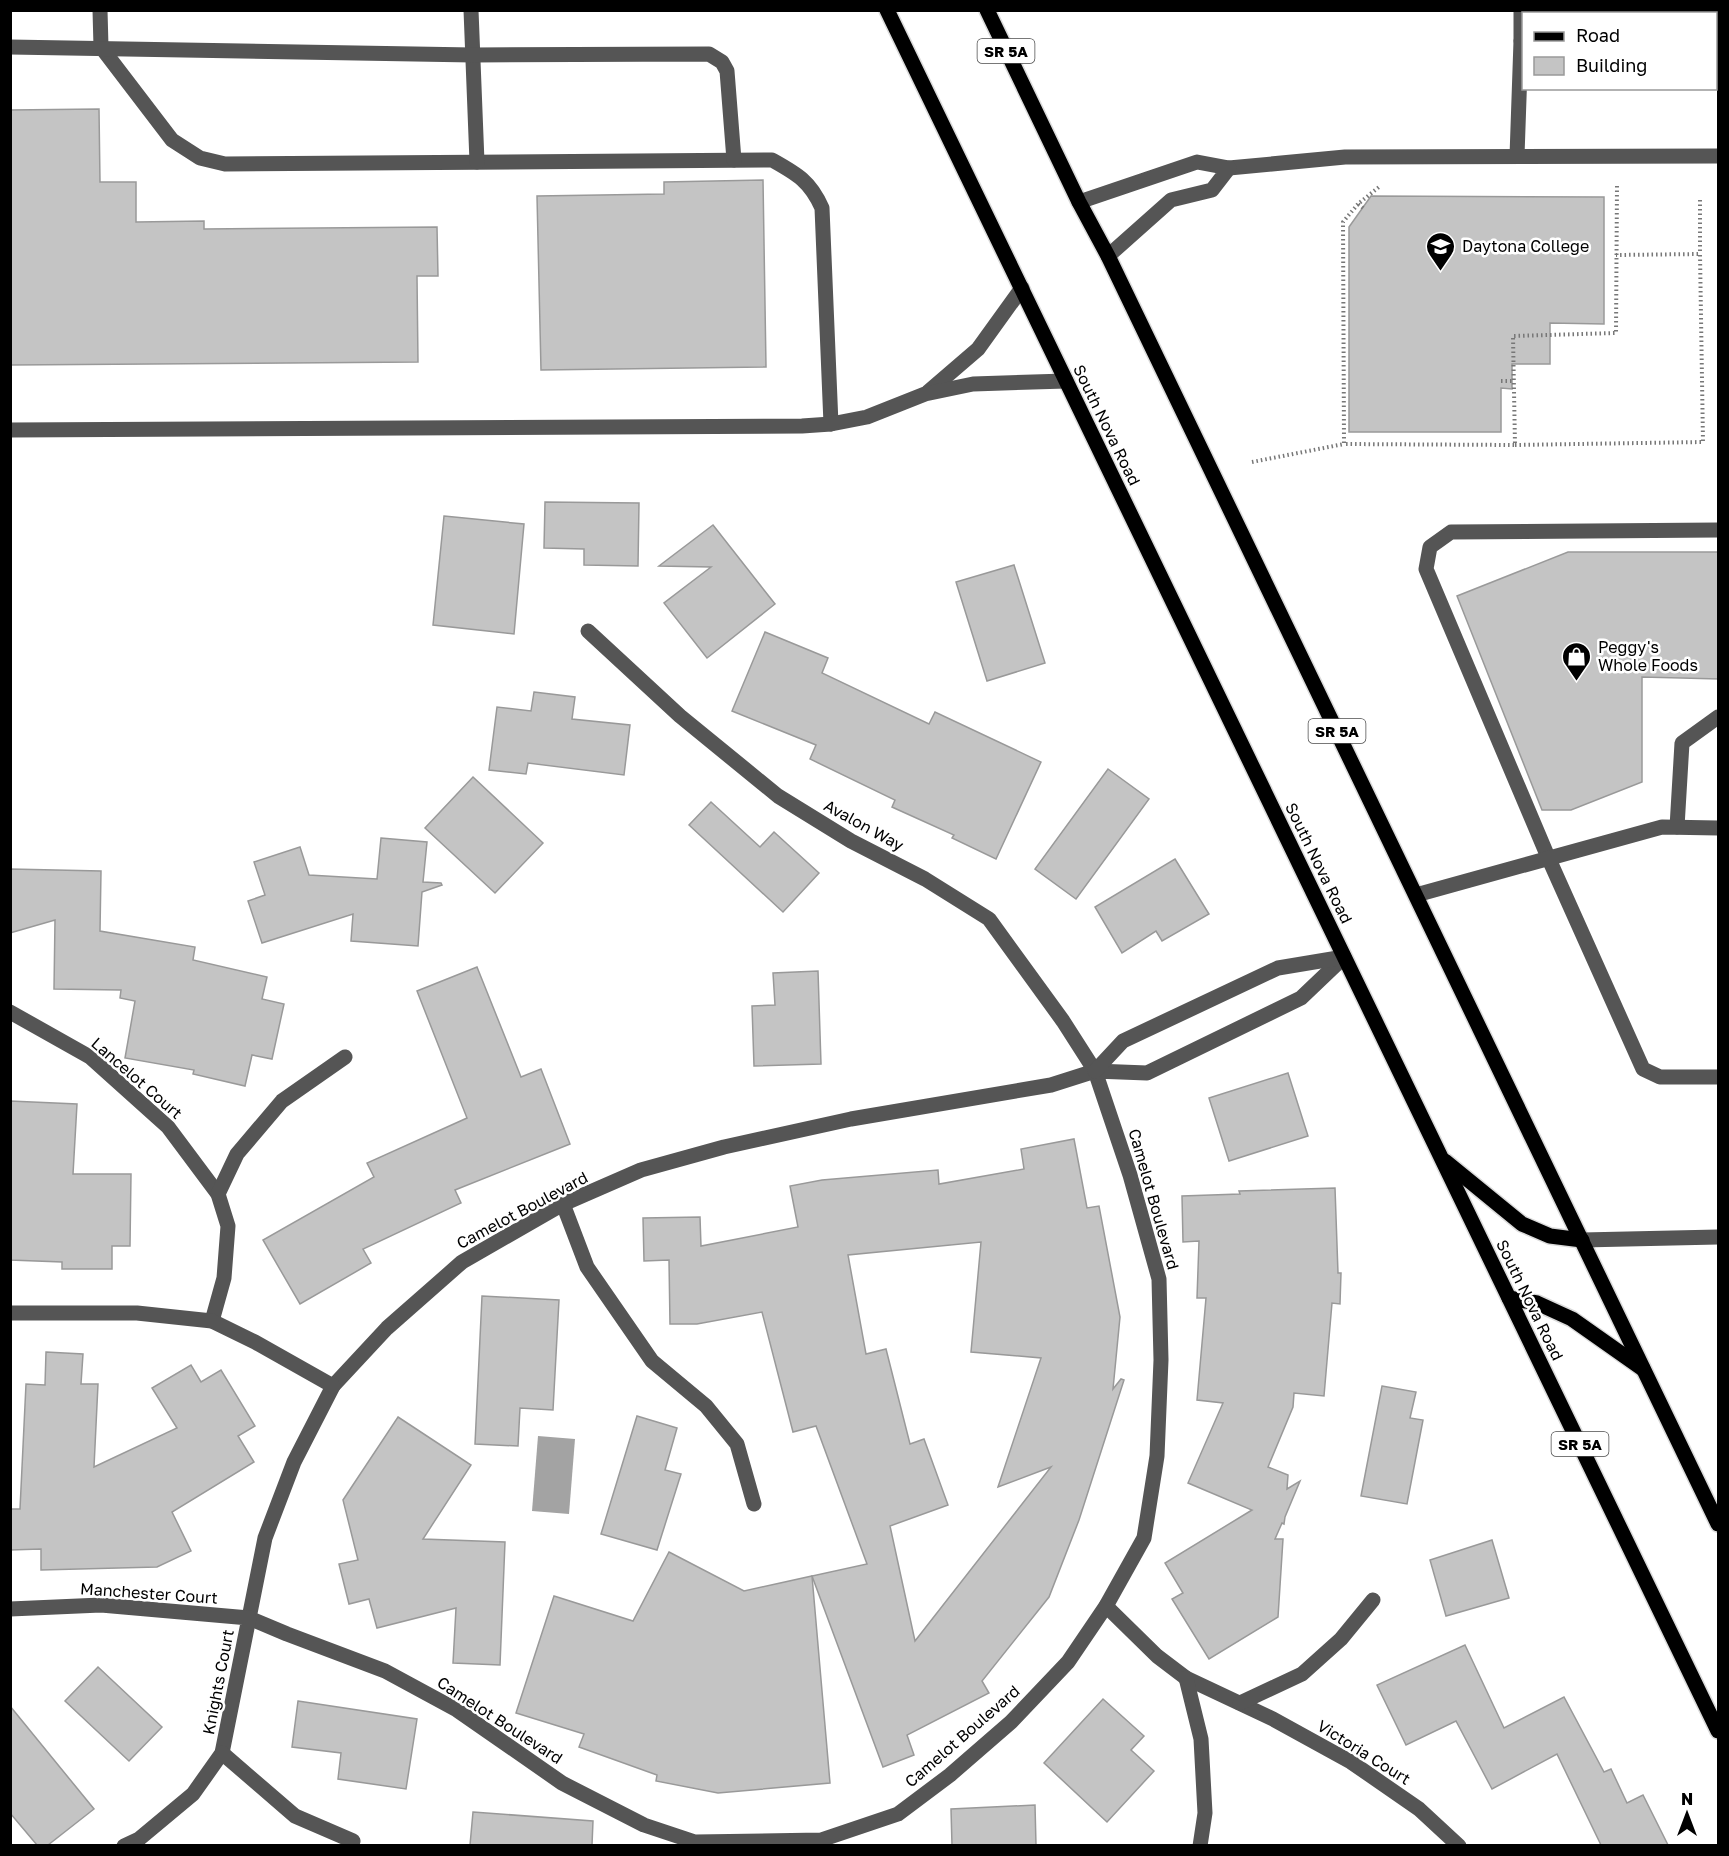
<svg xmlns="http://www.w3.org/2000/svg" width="1729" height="1856" font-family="'Golos Text',sans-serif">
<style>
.water{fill:#a3a3a3}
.building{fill:#c4c4c4;stroke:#999;stroke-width:1.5;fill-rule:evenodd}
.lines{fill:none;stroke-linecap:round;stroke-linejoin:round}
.major-casing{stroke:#dbdbdb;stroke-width:18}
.path{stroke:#777;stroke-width:4;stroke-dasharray:1.5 3;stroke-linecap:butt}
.minor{stroke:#555;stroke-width:15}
.major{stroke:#000;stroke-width:15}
.labels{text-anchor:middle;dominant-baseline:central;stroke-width:5;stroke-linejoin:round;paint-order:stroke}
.shield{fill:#fff;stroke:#4c4c4c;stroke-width:1.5}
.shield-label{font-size:15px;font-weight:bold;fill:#000}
.poi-label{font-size:16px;fill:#000;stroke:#fff;text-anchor:start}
.street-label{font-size:16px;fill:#000;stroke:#fff}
</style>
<rect width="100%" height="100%" fill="#fff"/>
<path class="water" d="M538 1436 575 1439 569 1514 532 1511Z"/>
<g class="building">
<path d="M99 109 100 182H136V222L204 221V229L437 227 438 276H417L418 362 10 365V110Z"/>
<path d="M763 180 766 367 541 370 537 196 664 194V182Z"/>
<path d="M1371 196 1604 197V324L1550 323V364H1512V389L1501 388V432H1349V227Z"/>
<path d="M545 502 639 503 638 566 584 565V549L544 548Z"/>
<path d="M444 516 524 524 514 634 433 625Z"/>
<path d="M713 525 775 604 707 658 664 603 711 567 659 566Z"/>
<path d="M1568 552H1719V679L1642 677V782L1571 810H1542L1457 596Z"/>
<path d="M1014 565 1045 663 987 681 956 582Z"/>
<path d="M765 632 828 658 822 673 929 724 935 712 1041 762 996 859 952 838 954 835 892 807 895 800 810 759 816 745 732 711Z"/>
<path d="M534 692 575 697 572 719 630 725 624 775 528 763 526 774 489 770 497 707 531 711Z"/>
<path d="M1108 769 1149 799 1076 899 1035 869Z"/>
<path d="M473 777 543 843 495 893 425 828Z"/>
<path d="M711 802 760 847 774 832 819 873 783 912 689 825Z"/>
<path d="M381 838 427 842 423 882 441 883 442 885 422 892 418 946 351 941 353 914 262 943 248 901 265 895 254 862 300 847 309 875 377 879Z"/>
<path d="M1175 859 1209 914 1162 941 1156 931 1122 953 1095 907Z"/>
<path d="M10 869 101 871 100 931 195 947 193 960 267 977 262 999 284 1004 272 1059 252 1055 245 1086 193 1074 194 1070 125 1058 135 1001 120 998 121 990 54 989 55 920 10 933Z"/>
<path d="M477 967 521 1077 541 1069 570 1144 455 1190 461 1203 363 1249 371 1263 300 1304 263 1240 374 1177 367 1163 467 1118 417 991Z"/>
<path d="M818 971 821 1064 754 1066 752 1006 775 1005 773 973Z"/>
<path d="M1288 1073 1308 1136 1229 1161 1209 1098Z"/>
<path d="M10 1101 77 1104 73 1174H131L130 1246H112V1269H62V1262L10 1260Z"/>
<path d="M1074 1139 1087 1208 1099 1206 1120 1317 1113 1389 1121 1379 1124 1380 1079 1520 1049 1597 982 1681 989 1693 907 1735 914 1755 883 1767 812 1576 867 1564 816 1426 793 1432 762 1312 697 1324H670L669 1260 644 1261 643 1218 700 1217 701 1246 798 1227 790 1186 822 1180 938 1170 939 1184 1024 1169 1021 1149ZM981 1242 971 1352 1041 1358 998 1487 1051 1467 915 1641 890 1526 948 1505 924 1439 910 1444 886 1349 866 1354 848 1255Z"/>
<path d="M1335 1188 1338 1273H1341L1340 1304 1332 1303 1324 1396 1294 1393 1293 1407 1268 1467 1288 1475 1287 1489 1300 1481 1285 1517 1284 1524 1282 1523 1275 1539H1283L1278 1617 1209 1659 1172 1599 1183 1593 1165 1563 1252 1510 1188 1483 1223 1403 1197 1400 1206 1298H1197L1199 1241 1183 1242 1182 1196 1240 1194 1239 1191Z"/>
<path d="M482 1296 559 1300 553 1410 520 1408 518 1446 475 1444Z"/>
<path d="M46 1352 83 1354 81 1384H98L94 1467 177 1428 152 1388 191 1365 201 1382 221 1370 255 1426 238 1436 254 1462 172 1512 191 1551 157 1567 41 1570V1549L10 1550V1509H20L26 1384 45 1385Z"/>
<path d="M1382 1386 1416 1392 1410 1418 1423 1420 1407 1504 1361 1496Z"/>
<path d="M637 1416 677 1428 665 1470 681 1474 657 1550 601 1534Z"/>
<path d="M398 1417 471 1465 423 1539 505 1542 500 1665 453 1663 456 1608 377 1628 369 1599 349 1604 339 1564 358 1560 343 1500Z"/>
<path d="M1492 1540 1509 1598 1446 1616 1430 1560Z"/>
<path d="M669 1552 744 1591 812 1576 830 1783 718 1793 656 1781 657 1775 579 1747 584 1734 516 1713 554 1596 633 1621Z"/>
<path d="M1465 1645 1504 1728 1564 1697 1604 1772 1611 1769 1627 1803 1643 1795 1668 1845H1601L1557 1754 1492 1789 1456 1721 1406 1745 1377 1685Z"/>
<path d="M98 1667 162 1727 129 1761 65 1701Z"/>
<path d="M1103 1699 1144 1736 1131 1750 1154 1771 1107 1822 1044 1763Z"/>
<path d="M298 1701 417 1719 406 1789 338 1779 341 1753 292 1747Z"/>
<path d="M10 1706 94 1809 48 1845H37L10 1813Z"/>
<path d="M1035 1805 1036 1845H952L951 1809Z"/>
<path d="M473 1812 593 1821 592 1845H470Z"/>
</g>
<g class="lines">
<defs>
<g id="major">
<path d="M887 10 1718 1731"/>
<path d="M987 10 1079 202 1108 256 1718 1524"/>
<path d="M1445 1161 1522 1224 1550 1236 1582 1240"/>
<path d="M1509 1298 1537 1303 1572 1319 1643 1369"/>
</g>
</defs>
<use href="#major" class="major-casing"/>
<g class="path">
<path d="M1700 200V254"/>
<path d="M1358 204 1343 222 1344 444 1515 445 1513 336 1616 333 1617 185"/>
<path d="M1363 208 1358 204 1379 187H1381"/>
<path d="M1501 381H1513"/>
<path d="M1515 445 1703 442 1700 254 1616 255"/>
<path d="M1252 462 1344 444"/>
</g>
<g class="minor">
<path d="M100 10 101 47 172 140 200 158 225 164 772 160C797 174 810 181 822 208L831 424"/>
<path d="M471 10 477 162"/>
<path d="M1521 10V41H1524"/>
<path d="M1716 38H1718"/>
<path d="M10 47 473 55 709 54 722 62 727 71 734 160"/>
<path d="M1517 156 1521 41"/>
<path d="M1229 168 1345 157 1718 156"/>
<path d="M1079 202 1197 162 1229 168 1212 190 1171 200 1108 256"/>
<path d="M928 392 978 349 1022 288"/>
<path d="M10 430 802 426 831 424 867 417 925 394 973 384 1066 381"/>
<path d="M1718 530 1451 532 1430 547 1426 569 1548 857 1643 1069 1660 1077H1718"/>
<path d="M588 631 680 716 778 796 851 841 925 879 989 919 1063 1021 1095 1071 1130 1175 1159 1279 1161 1360 1157 1456 1144 1538 1106 1606 1068 1662 1011 1722 950 1775 898 1814 821 1840 695 1842 644 1825 562 1783 457 1710 385 1671 287 1634 249 1618 265 1538 294 1462 333 1386 387 1328 462 1262 563 1204 641 1170 724 1147 851 1119 1051 1085 1095 1071 1147 1073 1301 998 1344 957"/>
<path d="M1677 827 1682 743 1718 717"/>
<path d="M1416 895 1662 827 1718 828"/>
<path d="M10 1012 90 1057 168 1127 218 1194 228 1226 224 1278 212 1321"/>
<path d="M1095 1071 1123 1041 1278 968 1344 957"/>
<path d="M218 1194 237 1154 282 1101 345 1057"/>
<path d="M563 1204 587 1267 652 1361 706 1406 737 1444 754 1504"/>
<path d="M1582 1240 1718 1237"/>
<path d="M10 1313H137L212 1321 255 1342 333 1386"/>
<path d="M1106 1606 1157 1656 1186 1678 1273 1719 1351 1762 1419 1809 1459 1846"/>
<path d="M10 1609 101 1605 249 1618 222 1753 193 1794 139 1839 124 1846"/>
<path d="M1186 1678 1201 1739 1205 1813 1200 1846"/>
<path d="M1240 1703 1302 1674 1341 1639 1373 1600"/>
<path d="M222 1753 295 1816 353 1841"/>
</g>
<use href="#major" class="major"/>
</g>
<defs>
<symbol id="university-pin" viewBox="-11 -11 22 30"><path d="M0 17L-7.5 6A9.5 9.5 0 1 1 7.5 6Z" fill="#000" stroke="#fff"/><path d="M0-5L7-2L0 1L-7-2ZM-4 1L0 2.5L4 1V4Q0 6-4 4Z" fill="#fff"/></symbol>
<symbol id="shop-pin" viewBox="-11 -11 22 30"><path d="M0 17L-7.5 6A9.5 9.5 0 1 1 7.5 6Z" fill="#000" stroke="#fff"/><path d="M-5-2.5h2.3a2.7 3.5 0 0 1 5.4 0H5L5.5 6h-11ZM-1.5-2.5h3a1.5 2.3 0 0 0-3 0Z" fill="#fff"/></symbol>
</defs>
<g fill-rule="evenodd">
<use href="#university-pin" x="1424" y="230" width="33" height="45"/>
<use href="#shop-pin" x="1560" y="640" width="33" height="45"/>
</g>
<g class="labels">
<g class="shield">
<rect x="977.5" y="39" width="57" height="24" rx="4.5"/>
<rect x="1308.5" y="719" width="57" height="24" rx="4.5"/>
<rect x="1551.5" y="1432" width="57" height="24" rx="4.5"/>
</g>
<g class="shield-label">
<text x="1006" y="51">SR 5A</text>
<text x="1337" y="731">SR 5A</text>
<text x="1580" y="1444">SR 5A</text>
</g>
<g class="poi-label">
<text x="1462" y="246">Daytona College</text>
<text x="1598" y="647">Peggy's<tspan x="1598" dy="18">Whole Foods</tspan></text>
</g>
<g class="street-label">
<text transform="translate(1107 425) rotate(64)">South Nova Road</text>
<text transform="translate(864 825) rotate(29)">Avalon Way</text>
<text transform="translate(1319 863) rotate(64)">South Nova Road</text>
<text transform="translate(137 1078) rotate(41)">Lancelot Court</text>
<text transform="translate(1154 1199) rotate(74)">Camelot Boulevard</text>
<text transform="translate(522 1210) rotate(-28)">Camelot Boulevard</text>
<text transform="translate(1530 1300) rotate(64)">South Nova Road</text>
<text transform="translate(149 1593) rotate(4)">Manchester Court</text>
<text transform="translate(218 1682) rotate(-79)">Knights Court</text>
<text transform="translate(500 1720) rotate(33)">Camelot Boulevard</text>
<text transform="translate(962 1736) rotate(-41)">Camelot Boulevard</text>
<text transform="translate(1364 1752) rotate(32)">Victoria Court</text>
</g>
</g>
<rect width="1729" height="1856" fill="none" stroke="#000000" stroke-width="24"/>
<rect x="1522" y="12" width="195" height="78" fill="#ffffff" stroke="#999999" stroke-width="1.5"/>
<rect x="1534" y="32" width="30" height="9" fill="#000000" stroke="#999999" stroke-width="1.5"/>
<text x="1576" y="42" font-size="18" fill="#000000">Road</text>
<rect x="1534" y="57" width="30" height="18" fill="#c4c4c4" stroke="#999999" stroke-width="1.5"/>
<text x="1576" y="72" font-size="18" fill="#000000">Building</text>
<g transform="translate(1687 1814)" stroke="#ffffff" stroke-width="4.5" paint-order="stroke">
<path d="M0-4.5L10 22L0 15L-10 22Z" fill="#000000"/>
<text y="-9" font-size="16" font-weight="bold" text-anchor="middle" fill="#000000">N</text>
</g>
</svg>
